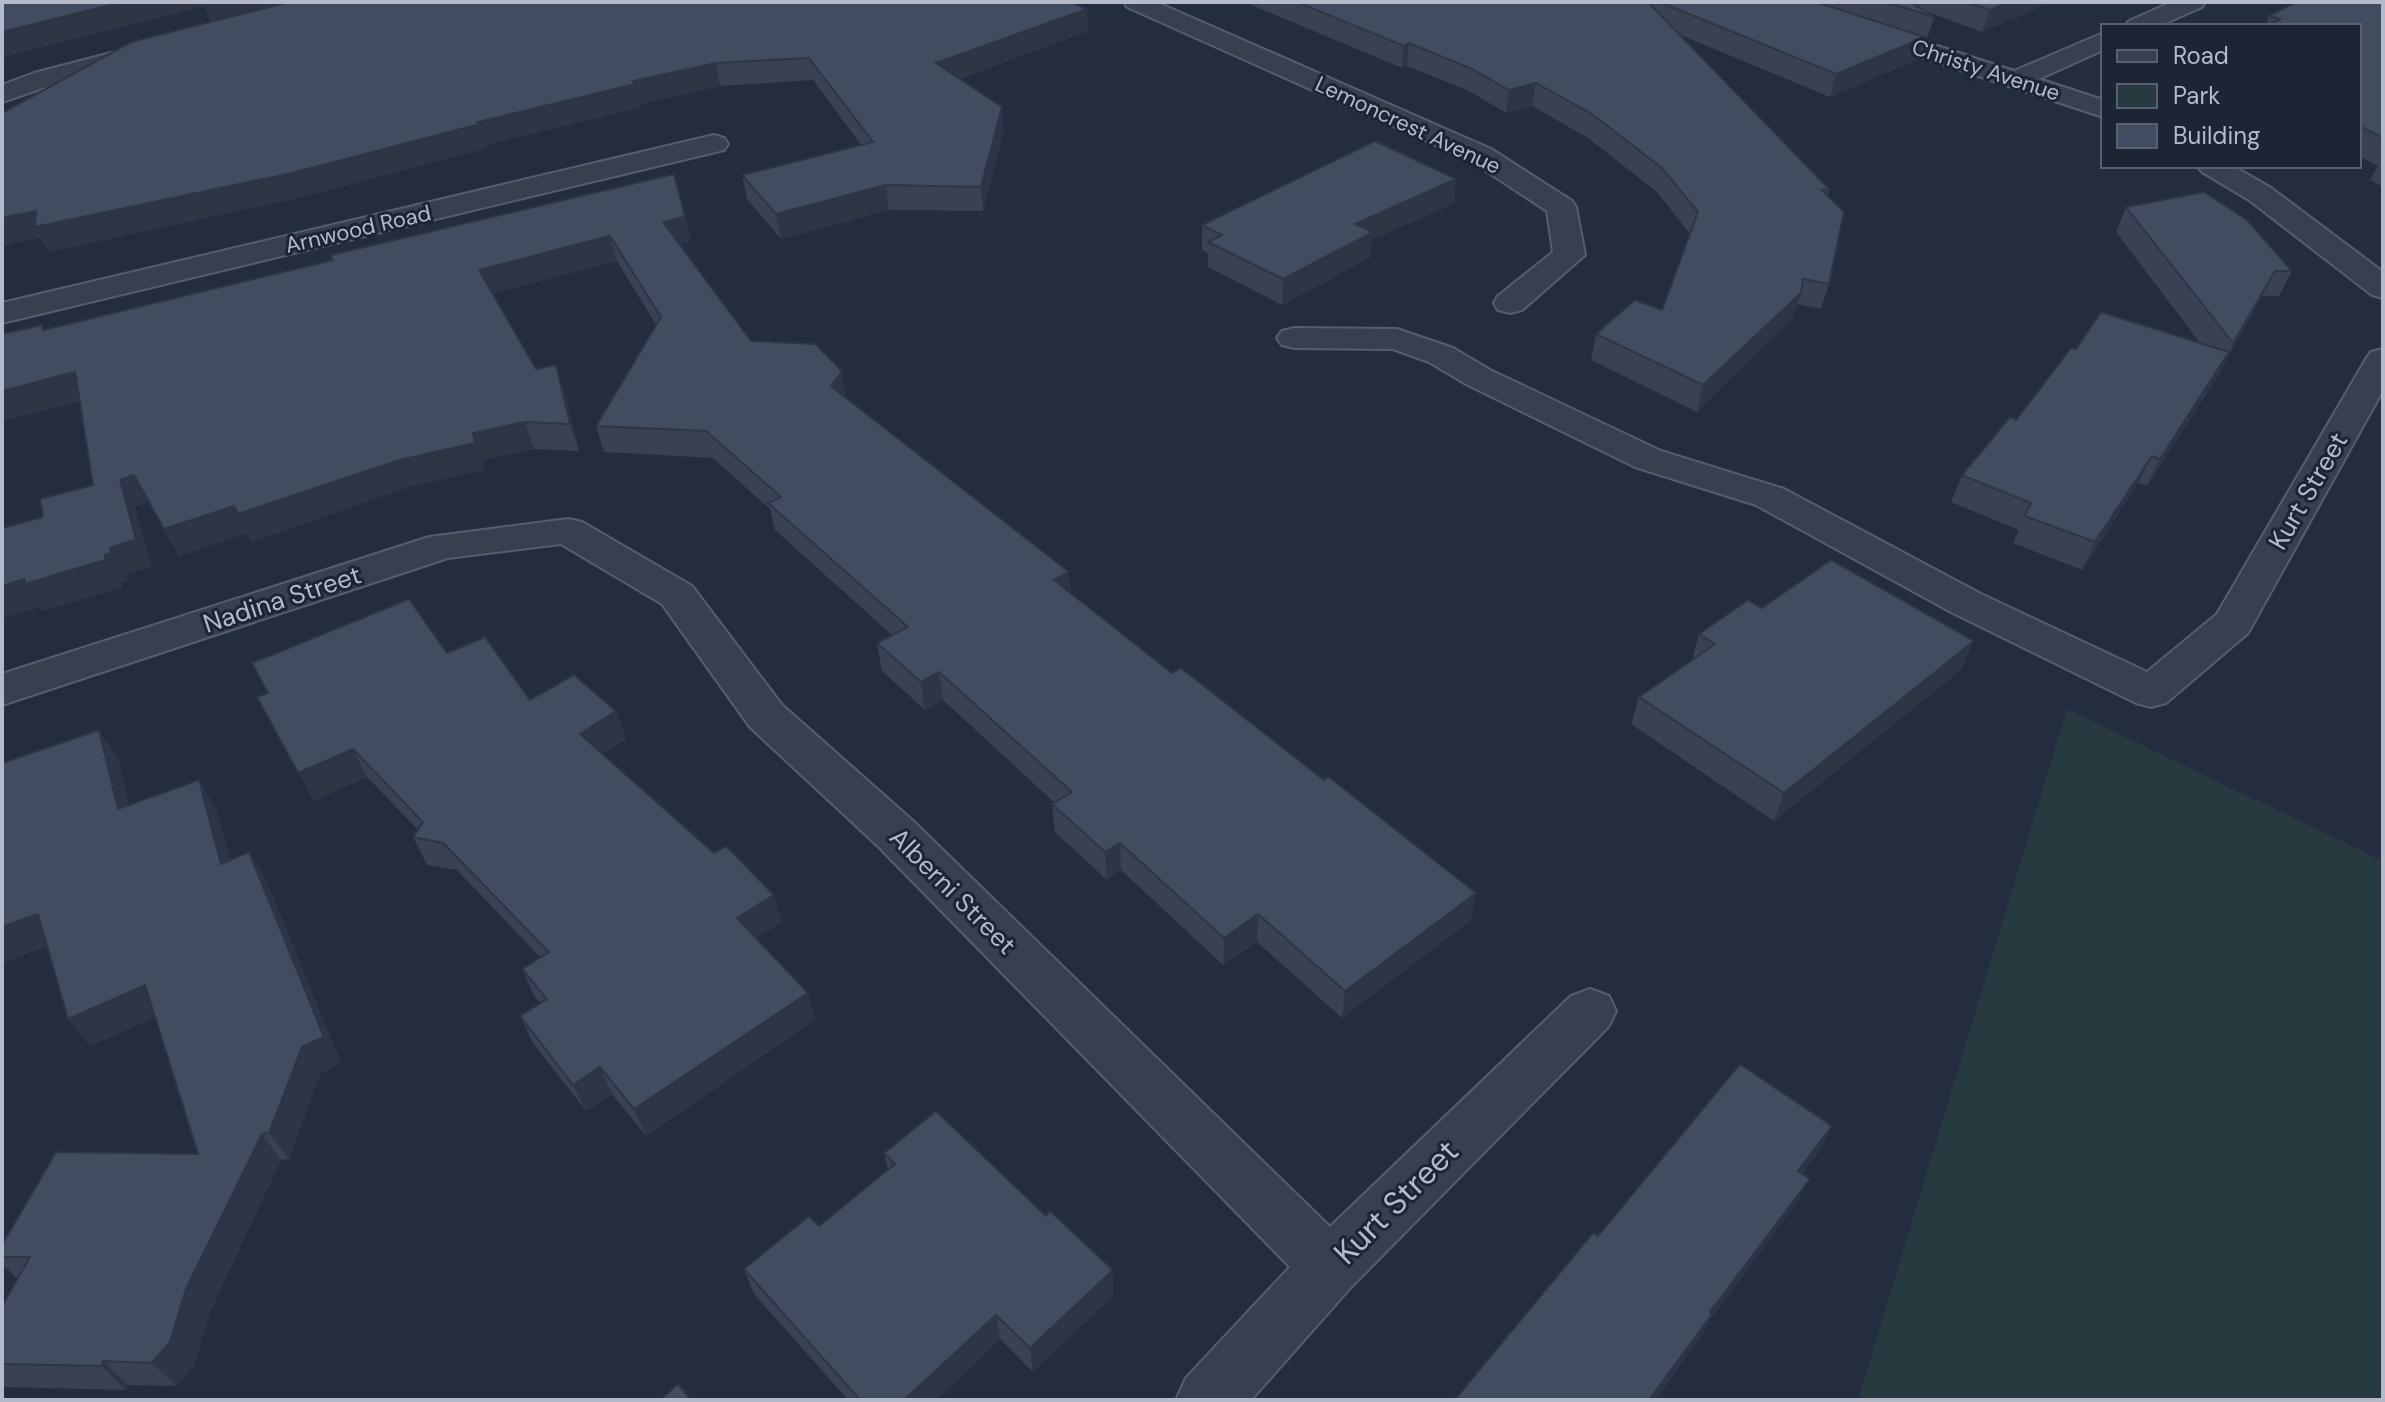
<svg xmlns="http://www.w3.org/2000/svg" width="2385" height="1402" font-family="'DM Sans',sans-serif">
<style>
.green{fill:#263a40}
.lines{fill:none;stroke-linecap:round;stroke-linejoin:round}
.minor-casing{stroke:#565d6d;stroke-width:4}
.minor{fill:#383f4f;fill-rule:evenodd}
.wall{fill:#394153}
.shaded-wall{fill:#2e3544}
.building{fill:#424c61;stroke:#2e3544;stroke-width:2}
.labels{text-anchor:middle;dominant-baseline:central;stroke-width:6;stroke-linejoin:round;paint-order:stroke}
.far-street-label{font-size:22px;fill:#b4baca;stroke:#1d2434}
.street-label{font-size:26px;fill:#b4baca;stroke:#1d2434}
.near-street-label{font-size:32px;fill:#b4baca;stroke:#1d2434}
</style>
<rect width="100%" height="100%" fill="#242d3f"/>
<path class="green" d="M2067 709 2383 861V1400H1858Z"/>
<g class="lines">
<defs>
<g id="minor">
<path d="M1124 2H1156L1491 149 1572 201 1576 207 1585 255 1522 310 1510 313 1498 310 1494 303 1498 296 1553 252 1547 211 1471 161 1127 7Z"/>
<path d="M1766 2H1803L2014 71 2103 33V50L2039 79 2103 100V117L1769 7Z"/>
<path d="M2172 2H2205L2202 7 2159 26H2125L2129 21Z"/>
<path d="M142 45 151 48 155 53 151 58 52 85 2 102V85L34 73Z"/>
<path d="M714 135 724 138 728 144 724 150 2 323V303Z"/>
<path d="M2197 166H2233L2271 188 2383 272V298L2372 295 2249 200 2202 172Z"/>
<path d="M1294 328 1397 329 1453 348 1490 370 1661 451 1784 489 1981 594 2147 672 2217 614 2366 359 2371 352 2383 349V390L2248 633 2166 703 2151 707 2136 703 1951 612 1756 505 1635 467 1466 384 1429 362 1393 349 1294 348 1282 345 1277 338 1282 331Z"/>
<path d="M568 519 582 522 692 586 782 705 913 821 1330 1227 1571 996 1590 989 1609 996 1616 1011 1609 1026 1351 1287 1251 1400H1176L1186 1378 1290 1267 879 847 750 727 662 604 561 544 448 558 2 705V674L429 537Z"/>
</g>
</defs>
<use href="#minor" class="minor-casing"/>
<use href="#minor" class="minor"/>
</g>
<g class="wall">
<path d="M2 2H1071L1088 31 959 79 1004 130 983 211 889 210 781 239 747 199 742 175 861 145 813 80 720 86 640 104 641 107 486 145 487 148 302 197 48 252 41 238 211 22 204 6 2 57Z"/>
<path d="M1244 2H2051L1982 32 1925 11 1934 17 1927 39H1925L1918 59 1830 97 1678 34 1829 189 1828 195 1829 284 1821 309 1797 304 1793 318 1697 412 1591 360 1596 334 1662 310 1690 234 1657 192 1588 138 1532 106 1506 113 1469 91 1407 66 1402 68Z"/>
<path d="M2383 2V187L2370 180 2378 166 2359 156V26H2265L2269 16Z"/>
<path d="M674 174 691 241 679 244 751 341 846 397 1069 572 1071 593 1471 920 1342 1018 1257 942 1223 965 1121 870 1107 880 1055 832 1052 804 1055 803 943 700 925 710 882 671 877 643 892 635 775 530 770 509 713 458 604 452 596 426 656 325 617 261 492 293 536 369 564 391 579 451 534 449 482 460 484 470 411 486 252 542 247 533 179 556 149 502 135 507 151 566 126 575 128 580 121 582 122 587 43 611 40 607 43 517 93 485 80 401 2 421V334L42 325 45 330 333 260Z"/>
<path d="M1454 203 1372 240 1371 257 1282 305 1208 267V253L1202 250V225Z"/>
<path d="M2126 207 2292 271 2279 296H2262L2216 379 2147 486 2138 483 2082 570 2013 543 2019 530 1951 502 1962 475 2016 420 2200 343 2116 232Z"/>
<path d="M1762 608 1962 669 1774 821 1631 724 1639 697 1692 660 1699 634Z"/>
<path d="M447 653 530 700 616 711 626 739 602 754 782 922 756 938 808 993 815 1020 646 1136 612 1094 586 1111 533 1043 520 1016 541 1003 534 996 522 969 540 957 457 870 427 865 413 837 418 830 367 777 314 801 257 697Z"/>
<path d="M99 730 118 758 129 805 216 808 230 860 249 852 266 880 341 1063 320 1074 289 1159 281 1160 209 1314 194 1366 176 1386 128 1385 126 1390 2 1387V1306L18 1279 2 1264V1245L198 1154 155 1017 90 1046 68 1019 47 946 2 963Z"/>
<path d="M884 1153 1114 1295 1033 1372 1000 1339 936 1400H848L754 1294 744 1269 819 1226 888 1170Z"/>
</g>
<g class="shaded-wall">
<path d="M122 2H301L212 25 204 6 2 57V32Z"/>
<path d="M2008 2H2051L1982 32 1990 10Z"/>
<path d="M1087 9 1088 31 938 86 936 63Z"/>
<path d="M1925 37 1918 59 1830 97 1836 74Z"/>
<path d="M1409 43 1407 66 1402 68 1404 46Z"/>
<path d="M716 63 720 86 640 104 641 107 486 145 487 148 302 197 48 252 41 238 2 246V218L478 122 633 81Z"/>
<path d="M1536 83 1532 106 1506 113 1509 90Z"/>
<path d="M1002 107 1004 130 983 211 981 187Z"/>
<path d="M1456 179 1454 203 1372 240 1371 257 1282 305 1283 279 1355 224Z"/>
<path d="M886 185 889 210 781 239 776 214Z"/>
<path d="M685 217 691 241 669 247 663 222Z"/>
<path d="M610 236 617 261 487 295 479 270Z"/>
<path d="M2275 271 2216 379 2147 486 2160 459 2225 359Z"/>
<path d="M1801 293 1793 318 1697 412 1703 385Z"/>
<path d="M556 365 564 391 579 451 570 424Z"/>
<path d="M842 371 846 397 835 412 831 386Z"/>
<path d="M75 372 90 399 2 421V391Z"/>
<path d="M525 422 534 449 482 460 484 470 411 486 252 542 247 533 179 556 164 529 234 506 473 433Z"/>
<path d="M2152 456 2138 483 2082 570 2095 542Z"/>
<path d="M134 475 149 502 135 507 151 566 126 575 128 580 121 582 122 587 43 611 40 607 2 618V586L105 555 110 548 120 480Z"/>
<path d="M1069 572 1071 599 1054 580Z"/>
<path d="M1974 641 1962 669 1774 821 1784 793Z"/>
<path d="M939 672 943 700 925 710 921 682Z"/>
<path d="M616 711 626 739 590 761 580 734Z"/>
<path d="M99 730 118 758 137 837 118 809Z"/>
<path d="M353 749 367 777 314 801 298 773Z"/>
<path d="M199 780 216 808 238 892 221 864Z"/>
<path d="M1120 843 1121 870 1107 880 1105 852Z"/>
<path d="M249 852 266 880 341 1063 320 1074 289 1159 269 1133Z"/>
<path d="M1476 893 1471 920 1342 1018 1345 991Z"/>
<path d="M774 895 782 922 745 945 737 918Z"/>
<path d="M38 914 59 941 2 963V927Z"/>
<path d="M1258 914 1257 942 1223 965 1224 938Z"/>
<path d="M145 985 165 1012 90 1046 68 1019Z"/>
<path d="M808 993 815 1020 646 1136 634 1109Z"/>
<path d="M600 1067 612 1094 586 1111 573 1085Z"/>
<path d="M1832 1126 1819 1152 1785 1197 1798 1171Z"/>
<path d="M262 1134 281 1160 209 1314 194 1366 176 1386 152 1363 186 1289Z"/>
<path d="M1810 1179 1796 1204 1708 1323 1700 1338 1656 1400H1649L1710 1312Z"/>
<path d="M1113 1270 1114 1295 1033 1372 1030 1348Z"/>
<path d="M996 1315 1000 1339 936 1400H904Z"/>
<path d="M103 1361 128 1385 126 1390 101 1366Z"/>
</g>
<g class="building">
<path d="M2 2H122L2 32Z"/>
<path d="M289 2H1071L1087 9 936 63 1002 107 981 187 886 185 776 214 742 175 873 142 809 58 716 63 633 81 636 84 478 122 480 124 292 173 35 227 36 211 2 218V113L131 42Z"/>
<path d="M1297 2H1648L1829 189 1822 190 1844 212 1829 284 1803 279 1801 293 1703 385 1596 334 1635 300 1662 310 1698 212 1662 168 1592 114 1536 83 1509 90 1472 69 1409 43 1404 46Z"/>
<path d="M1660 2H1816L1925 37 1836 74Z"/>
<path d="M1886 2H1910L1934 17Z"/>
<path d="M1967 2H2008L1990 10Z"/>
<path d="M2297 2H2383V138L2359 126V26H2266L2280 19 2269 16Z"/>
<path d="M1375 141 1456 179 1355 224 1373 232 1283 279 1208 242 1222 235 1202 225Z"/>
<path d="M674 174 685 217 663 222 751 341 815 344 842 371 831 386 1069 572 1054 580 1172 673 1181 668 1324 780 1329 777 1476 893 1345 991 1258 914 1224 938 1120 843 1105 852 1052 804 1072 792 939 672 921 682 877 643 908 627 768 503 781 497 706 431 596 426 661 317 610 236 479 270 536 369 556 365 570 424 525 422 473 433 475 443 400 460 238 514 234 506 164 529 134 475 120 480 136 539 110 548 111 553 105 555V560L25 584 24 579 2 586V528L43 517 40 499 93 485 75 372 2 391V334L42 325 43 330 333 260 331 255Z"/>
<path d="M2204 192 2247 220 2292 271H2275L2233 343 2126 207Z"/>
<path d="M2101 312 2229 352 2160 459 2152 456 2095 542 2025 516 2031 503 1962 475 2010 417 2016 420 2071 348 2076 349Z"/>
<path d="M1831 560 1974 641 1784 793 1639 697 1715 644 1699 634 1748 600 1762 608Z"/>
<path d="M409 599 447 653 485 637 530 700 574 675 616 711 580 734 714 853 726 846 774 895 737 918 808 993 634 1109 600 1067 573 1085 520 1016 547 999 522 969 549 952 443 843 413 837 423 822 353 749 298 773 257 697 268 693 252 663Z"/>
<path d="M99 730 118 809 199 780 221 864 249 852 324 1037 302 1047 269 1133 262 1134 186 1289 170 1342 152 1363 103 1361 101 1366 2 1364V1306L30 1257H2V1245L56 1152 198 1154 145 985 68 1019 38 914 2 927V763Z"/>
<path d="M1740 1064 1832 1126 1798 1171 1810 1179 1710 1312 1712 1314 1649 1400H1458L1456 1398 1593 1233 1598 1236Z"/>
<path d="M936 1111 1046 1216 1050 1211 1113 1270 1030 1348 996 1315 904 1400H860L744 1269 809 1216 819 1226 895 1164 884 1153Z"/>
<path d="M678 1384 691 1400H660Z"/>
</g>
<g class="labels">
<g class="far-street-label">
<text transform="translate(1986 70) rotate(18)">Christy Avenue</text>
<text transform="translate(1408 125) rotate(25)">Lemoncrest Avenue</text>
<text transform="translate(358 229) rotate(-13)">Arnwood Road</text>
</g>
<g class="street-label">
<text transform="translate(2308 491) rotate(-60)">Kurt Street</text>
<text transform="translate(282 599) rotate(-18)">Nadina Street</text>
<text transform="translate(953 891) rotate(45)">Alberni Street</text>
</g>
<g class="near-street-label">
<text transform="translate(1396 1202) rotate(-45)">Kurt Street</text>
</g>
</g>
<rect width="2385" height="1402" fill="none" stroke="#b4baca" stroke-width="8"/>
<rect x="2101" y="24" width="260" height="144" fill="#1d2434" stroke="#596070" stroke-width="2"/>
<rect x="2117" y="50" width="40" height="12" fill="#383f4f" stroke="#596070" stroke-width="2"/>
<text x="2173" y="64" font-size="24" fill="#b4baca">Road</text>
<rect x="2117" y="84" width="40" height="24" fill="#263a40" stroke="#596070" stroke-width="2"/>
<text x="2173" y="104" font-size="24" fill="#b4baca">Park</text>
<rect x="2117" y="124" width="40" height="24" fill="#424c61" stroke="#596070" stroke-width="2"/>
<text x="2173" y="144" font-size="24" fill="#b4baca">Building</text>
</svg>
